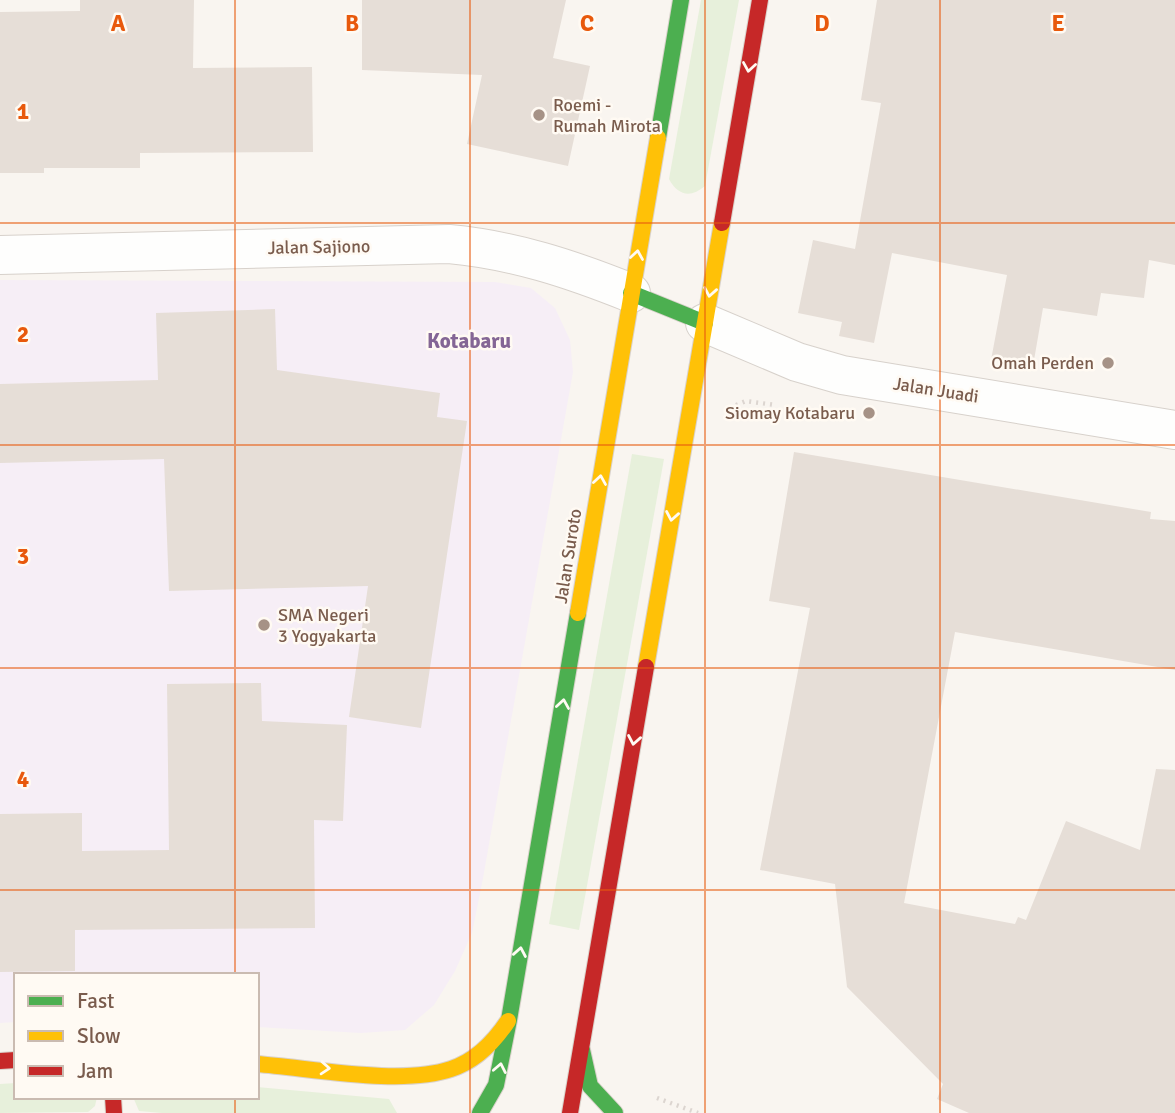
<svg xmlns="http://www.w3.org/2000/svg" width="1175" height="1113" font-family="Signika,sans-serif">
<style>
.education{fill:#f6eef6}
.green{fill:#e7f0db}
.building{fill:#e6ded7}
.lines{fill:none;stroke-linecap:round;stroke-linejoin:round}
.street-casing{stroke:#d7d1cb;stroke-width:40}
.fast-casing{stroke:#d9d2cb;stroke-width:18}
.slow-casing{stroke:#d9d2cb;stroke-width:18}
.jam-casing{stroke:#d9d2cb;stroke-width:18}
.path{stroke:#dcd5d0;stroke-width:4.5;stroke-dasharray:2 5;stroke-linecap:butt}
.street{stroke:#fefefd;stroke-width:38}
.fast{stroke:#4caf50;stroke-width:16}
.slow{stroke:#ffc107;stroke-width:16}
.jam{stroke:#c62828;stroke-width:16}
.oneway{stroke:#fffaf3}
.grid{fill:none;stroke:#e8590c;stroke-width:2;stroke-opacity:0.55}
.poi-dot{fill:#a69286;stroke:#fffaf3;stroke-width:2.5}
.labels{text-anchor:middle;dominant-baseline:central;stroke-width:5;stroke-linejoin:round;paint-order:stroke}
.poi-label{font-size:18px;fill:#7a5c4d;stroke:#fffaf3;text-anchor:start}
.street-label{font-size:18px;fill:#7a5c4d;stroke:#fffaf3}
.quarter-label{font-size:21px;font-weight:bold;fill:#846695;stroke:#fffaf3}
.grid-label{font-size:23px;text-anchor:middle;font-weight:bold;fill:#e8590c;stroke:#fffaf3;stroke-width:5;stroke-linejoin:round;paint-order:stroke}
</style>
<rect width="100%" height="100%" fill="#f9f5f0"/>
<path class="education" d="M0 280 495 282 531 288 555 308 570 340 573 372 483 878 472 933 455 971 434 1005 405 1030 361 1033 257 1027V975H16V1022L0 1023Z"/>
<g class="green">
<path d="M701 0H739L705 186C691 198 678 196 669 179Z"/>
<path d="M632 454 664 459 579 930 549 924Z"/>
<path d="M16 1083V1097H97L95 1106 88 1112 0 1113V1084Z"/>
<path d="M257 1087 389 1099 397 1113H162L139 1111 133 1097H257Z"/>
</g>
<g class="building">
<path d="M80 0H194L193 68 312 67 313 152 140 153V168H44V173H0V12L80 11Z"/>
<path d="M362 0H566L553 58 590 66 568 166 467 144 482 75 362 70Z"/>
<path d="M877 0H1175V265L1149 260 1144 298 1101 293 1097 316 1043 308 1033 366 991 360 1007 275 892 253 874 343 839 336 842 322 798 313 813 240 855 249 881 103 861 100Z"/>
<path d="M275 309 277 370 440 393 437 417 467 421 421 728 349 717 368 586 169 591 164 459 0 463V384L158 380 156 313Z"/>
<path d="M794 452 1151 512 1150 519 1175 521V670L955 632 904 903 1015 924 1018 917 1026 920 1066 821 1140 850 1156 769 1175 770V1113H969L937 1099 943 1084 847 987 835 884 760 870 810 608 769 601Z"/>
<path d="M261 683 262 721 347 725 343 821 314 820 315 928 75 930V971L0 972V814L82 813V851L169 850 167 684Z"/>
</g>
<g class="lines">
<defs>
<g id="street">
<path d="M0 255 449 244C514 250 571 269 631 293"/>
<path d="M705 323 797 362 842 375 1175 430"/>
</g>
<g id="fast">
<path d="M658 138 681 0"/>
<path d="M631 293 705 323"/>
<path d="M582 1050 590 1086 615 1113"/>
<path d="M480 1113 496 1085 509 1020 578 613"/>
</g>
<g id="slow">
<path d="M578 613 658 138"/>
<path d="M646 667 722 223"/>
<path d="M257 1064C311 1068 401 1086 451 1069 476 1061 494 1042 508 1021"/>
</g>
<g id="jam">
<path d="M722 223 760 0"/>
<path d="M0 1061 16 1060"/>
<path d="M113 1097 114 1113"/>
<path d="M570 1113 646 667"/>
</g>
</defs>
<use href="#street" class="street-casing"/>
<use href="#fast" class="fast-casing"/>
<use href="#slow" class="slow-casing"/>
<use href="#jam" class="jam-casing"/>
<g class="path">
<path d="M736 405 746 401 775 405"/>
<path d="M657 1098 698 1113"/>
</g>
<use href="#street" class="street"/>
<use href="#fast" class="fast"/>
<use href="#slow" class="slow"/>
<use href="#jam" class="jam"/>
</g>
<defs><path id="oneway-chevron" d="M-2-3.5L2.5 0L-2 3.5" fill="none" stroke-width="1.6" stroke-linecap="round" stroke-linejoin="round" transform="scale(1.75)"/></defs>
<g class="oneway">
<use href="#oneway-chevron" transform="translate(749 67) rotate(99)"/>
<use href="#oneway-chevron" transform="translate(637 255) rotate(-81)"/>
<use href="#oneway-chevron" transform="translate(710 292) rotate(100)"/>
<use href="#oneway-chevron" transform="translate(600 480) rotate(-81)"/>
<use href="#oneway-chevron" transform="translate(672 516) rotate(100)"/>
<use href="#oneway-chevron" transform="translate(563 704) rotate(-81)"/>
<use href="#oneway-chevron" transform="translate(634 740) rotate(100)"/>
<use href="#oneway-chevron" transform="translate(520 952) rotate(-80)"/>
<use href="#oneway-chevron" transform="translate(325 1068) rotate(4)"/>
<use href="#oneway-chevron" transform="translate(500 1068) rotate(-79)"/>
</g>
<path class="grid" d="M235 0V975M470 0V1113M705 0V1113M940 0V1113M0 223H1175M0 445H1175M0 668H1175M0 890H1175M235 1097V1113"/>
<g class="poi-dot">
<circle cx="539" cy="115" r="7"/>
<circle cx="1108" cy="363" r="7"/>
<circle cx="869" cy="413" r="7"/>
<circle cx="264" cy="625" r="7"/>
</g>
<g class="labels">
<g class="poi-label">
<text x="553" y="105">Roemi -<tspan x="553" dy="21">Rumah Mirota</tspan></text>
<text x="1094" y="363" text-anchor="end">Omah Perden</text>
<text x="855" y="413" text-anchor="end">Siomay Kotabaru</text>
<text x="278" y="615">SMA Negeri<tspan x="278" dy="21">3 Yogyakarta</tspan></text>
</g>
<g class="street-label">
<text transform="translate(319 247) rotate(-1)">Jalan Sajiono</text>
<text transform="translate(936 390) rotate(9)">Jalan Juadi</text>
<text transform="translate(568 556) rotate(-81)">Jalan Suroto</text>
</g>
<g class="quarter-label">
<text x="469" y="341">Kotabaru</text>
</g>
</g>
<g class="grid-label">
<text x="118" y="31">A</text>
<text x="352" y="31">B</text>
<text x="587" y="31">C</text>
<text x="822" y="31">D</text>
<text x="1058" y="31">E</text>
<text x="23" y="119">1</text>
<text x="23" y="342">2</text>
<text x="23" y="564">3</text>
<text x="23" y="787">4</text>
</g>
<rect x="14" y="973" width="245" height="126" fill="#fffaf3" stroke="#cabbb1" stroke-width="2"/>
<rect x="28" y="996" width="35" height="10" fill="#4caf50" stroke="#cabbb1" stroke-width="2"/>
<text x="77" y="1008" font-size="21" fill="#7a5c4d">Fast</text>
<rect x="28" y="1031" width="35" height="10" fill="#ffc107" stroke="#cabbb1" stroke-width="2"/>
<text x="77" y="1043" font-size="21" fill="#7a5c4d">Slow</text>
<rect x="28" y="1066" width="35" height="10" fill="#c62828" stroke="#cabbb1" stroke-width="2"/>
<text x="77" y="1078" font-size="21" fill="#7a5c4d">Jam</text>
</svg>
